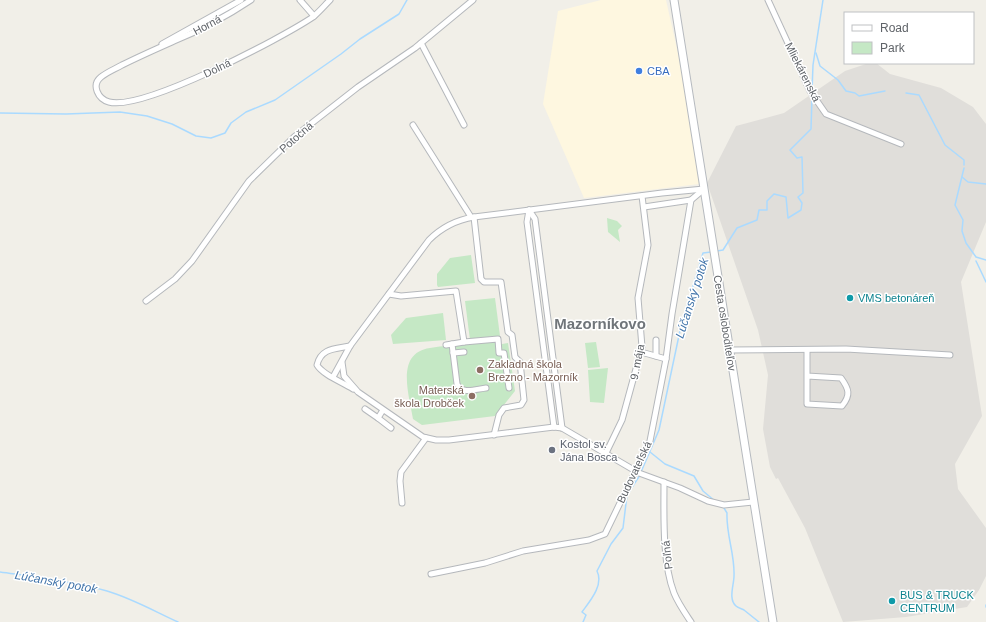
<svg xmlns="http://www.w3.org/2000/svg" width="986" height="622" font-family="Helvetica,sans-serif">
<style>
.commercial{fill:#fef7e0}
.industrial{fill:#e0deda}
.green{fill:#c5e8c5}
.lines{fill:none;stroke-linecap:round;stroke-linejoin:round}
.stream{stroke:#aadaff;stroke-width:1.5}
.street-casing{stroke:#b5b8bc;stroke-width:7}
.secondary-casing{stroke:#b6babf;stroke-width:9}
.street{stroke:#fff;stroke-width:5}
.secondary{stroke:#fff;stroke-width:7}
.shop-dot{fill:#3f7fe0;stroke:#fff;stroke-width:1.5}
.culture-dot{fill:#0f9aa8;stroke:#fff;stroke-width:1.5}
.education-dot{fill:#8d6e63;stroke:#fff;stroke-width:1.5}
.worship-dot{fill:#6b7280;stroke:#fff;stroke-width:1.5}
.labels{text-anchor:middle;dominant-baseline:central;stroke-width:3;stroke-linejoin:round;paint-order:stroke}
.street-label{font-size:11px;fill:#5f6368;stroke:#fff}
.shop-label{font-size:11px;fill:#366cbe;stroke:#fff;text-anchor:start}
.culture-label{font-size:11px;fill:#0d838f;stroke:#fff;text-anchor:start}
.education-label{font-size:11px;fill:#785e54;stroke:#fff;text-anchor:start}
.worship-label{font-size:11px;fill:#5b616d;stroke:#fff;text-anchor:start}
.water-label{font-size:12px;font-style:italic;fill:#4174aa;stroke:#fff}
.district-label{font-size:15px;font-weight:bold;fill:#70757a;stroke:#fff}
</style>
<rect width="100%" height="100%" fill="#f1efe8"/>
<path class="commercial" d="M601 0H666L707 183 584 198 543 104 558 11Z"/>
<path class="industrial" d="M869 63H876L890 74 941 88 973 107 986 124V222L961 282 982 416 955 464 958 489 986 528V576L979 590 967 607 906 617 843 622 805 528 778 478 776 479 770 467 763 429 768 375 758 330 707 183 736 126 784 113 845 71Z"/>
<g class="green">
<path d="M607 218 617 221 622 226 618 230 620 242 608 232Z"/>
<path d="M471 255 475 283 438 287 437 285V274L450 258Z"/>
<path d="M495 298 500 336 470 340 465 301Z"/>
<path d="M443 313 446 340 393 344 391 335 406 318Z"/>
<path d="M494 340 496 345 508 343 515 391 495 416 422 425 413 419C409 394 395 353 430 348 437 347 446 344 451 349L457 345Z"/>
<path d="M596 342 600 367 588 368 585 343Z"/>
<path d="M608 368 604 403 590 402 588 370Z"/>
</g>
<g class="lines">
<g class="stream">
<path d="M816 53 820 66 838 80 846 91 855 93 859 96 885 91"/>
<path d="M812 91 813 65 823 0"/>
<path d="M906 93 919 95 945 145 964 160V165"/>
<path d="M0 113 66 114 120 112 147 116 172 124 196 136 211 138 225 133 231 123 246 112 275 100 341 54 360 39 399 14 407 0"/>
<path d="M964 168 955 205 963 220 962 231 966 243 976 257 986 260"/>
<path d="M962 177 968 182 986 184"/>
<path d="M717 251 723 250 737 228 757 220 759 210H767V201L774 194 786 197 788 218 801 210 802 203 798 197 803 193 802 157 797 158 790 150 811 129 812 97"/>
<path d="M976 261 986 282"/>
<path d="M650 452 665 464 694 476 703 491 715 501"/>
<path d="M641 472 659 430 681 326 703 253 711 252"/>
<path d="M724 508 727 513C726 535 735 554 734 576 734 585 728 599 736 606 738 608 742 609 744 610 749 614 754 618 759 622"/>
<path d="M0 572C36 577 72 581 107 591 131 598 154 611 178 622"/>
<path d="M986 605V607"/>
<path d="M583 622 586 615 582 612C590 601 604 585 597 571L611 544 623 528 627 495 640 475"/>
</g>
<defs>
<g id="street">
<path d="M251 0C227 16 201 30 174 41 156 49 140 56 122 65 115 69 107 72 101 77 91 85 98 99 109 102 143 111 280 39 313 17 319 12 325 5 330 0"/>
<path d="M300 0 314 16"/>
<path d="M768 0 810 91 826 114 901 144"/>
<path d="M421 43 464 125"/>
<path d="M162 44 241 0"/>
<path d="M413 125 471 217"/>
<path d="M644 207 691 200"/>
<path d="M529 210 535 219 562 428"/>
<path d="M529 210 527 222 554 427"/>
<path d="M474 217 481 279 484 282H501L508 332 512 335 515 357 520 362 524 400 521 405 504 408 499 415 494 435"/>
<path d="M389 294 401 296 456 291 464 342 498 339 499 353H504L509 388"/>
<path d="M146 301 175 279 192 261 249 181 294 137 358 87 415 48 473 0"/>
<path d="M452 344 457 384C462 395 476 389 486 388"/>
<path d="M446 345 464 342"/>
<path d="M350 346C335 349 321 348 317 365 323 375 342 382 353 389"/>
<path d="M729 350 846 349 950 355"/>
<path d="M807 351V404L842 406C851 395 849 389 841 378L807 376"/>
<path d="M641 352 666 359"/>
<path d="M453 353 464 352"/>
<path d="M656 356V340"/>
<path d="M342 362 344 376 358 392 423 437 436 440H449L554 427 562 428 639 473 680 488 708 501 724 505 753 502"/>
<path d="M333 377 350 346 429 240C441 228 456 220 474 217L662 193 704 189"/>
<path d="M365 409 378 418 383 410"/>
<path d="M378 418 391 428"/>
<path d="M606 453 622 420 642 347 638 298 648 245 642 196"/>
<path d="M664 482C664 514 662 562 674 593 678 603 685 613 691 622"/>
<path d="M402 503 400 481 401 472 426 438"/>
<path d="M431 574 485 563 523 551 589 540 605 534 650 441 666 359 672 314 691 200 704 189"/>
</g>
<path id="secondary" d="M674 0 773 622"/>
</defs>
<use href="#street" class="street-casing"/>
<use href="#secondary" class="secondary-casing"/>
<use href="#street" class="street"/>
<use href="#secondary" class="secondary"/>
</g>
<circle class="shop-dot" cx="639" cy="71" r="4"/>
<g class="culture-dot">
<circle cx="850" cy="298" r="4"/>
<circle cx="892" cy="601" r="4"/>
</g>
<g class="education-dot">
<circle cx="480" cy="370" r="4"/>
<circle cx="472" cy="396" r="4"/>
</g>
<circle class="worship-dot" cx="552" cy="450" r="4"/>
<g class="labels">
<g class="street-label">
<text transform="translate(207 25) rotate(-28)">Horná</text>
<text transform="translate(217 68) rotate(-26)">Dolná</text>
<text transform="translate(803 72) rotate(63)">Mliekárenská</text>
<text transform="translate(296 137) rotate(-41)">Potočná</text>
<text transform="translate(725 323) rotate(81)">Cesta osloboditeľov</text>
<text transform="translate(637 362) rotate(-79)">9. mája</text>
<text transform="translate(634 472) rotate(-65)">Budovateľská</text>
<text transform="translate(667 555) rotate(-96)">Poľná</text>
</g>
<g class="shop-label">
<text x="647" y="71">CBA</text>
</g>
<g class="culture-label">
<text x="858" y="298">VMS betonáreň</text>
<text x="900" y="595">BUS &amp; TRUCK<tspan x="900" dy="13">CENTRUM</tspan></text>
</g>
<g class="education-label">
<text x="488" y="364">Zakladná škola<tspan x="488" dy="13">Brezno - Mazorník</tspan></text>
<text x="464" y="390" text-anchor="end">Materská<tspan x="464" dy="13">škola Drobček</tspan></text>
</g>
<g class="worship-label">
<text x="560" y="444">Kostol sv.<tspan x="560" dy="13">Jána Bosca</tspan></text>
</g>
<g class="water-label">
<text transform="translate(692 298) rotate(-72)">Lúčanský potok</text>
<text transform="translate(56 582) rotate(10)">Lúčanský potok</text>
</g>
<g class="district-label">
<text x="600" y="323">Mazorníkovo</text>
</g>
</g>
<rect x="844" y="12" width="130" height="52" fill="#ffffff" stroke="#bfc1c3"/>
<rect x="852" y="25" width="20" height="6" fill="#ffffff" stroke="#bfc1c3"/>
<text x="880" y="32" font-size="12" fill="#5f6368">Road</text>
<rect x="852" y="42" width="20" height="12" fill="#c5e8c5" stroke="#bfc1c3"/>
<text x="880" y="52" font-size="12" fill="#5f6368">Park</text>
</svg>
